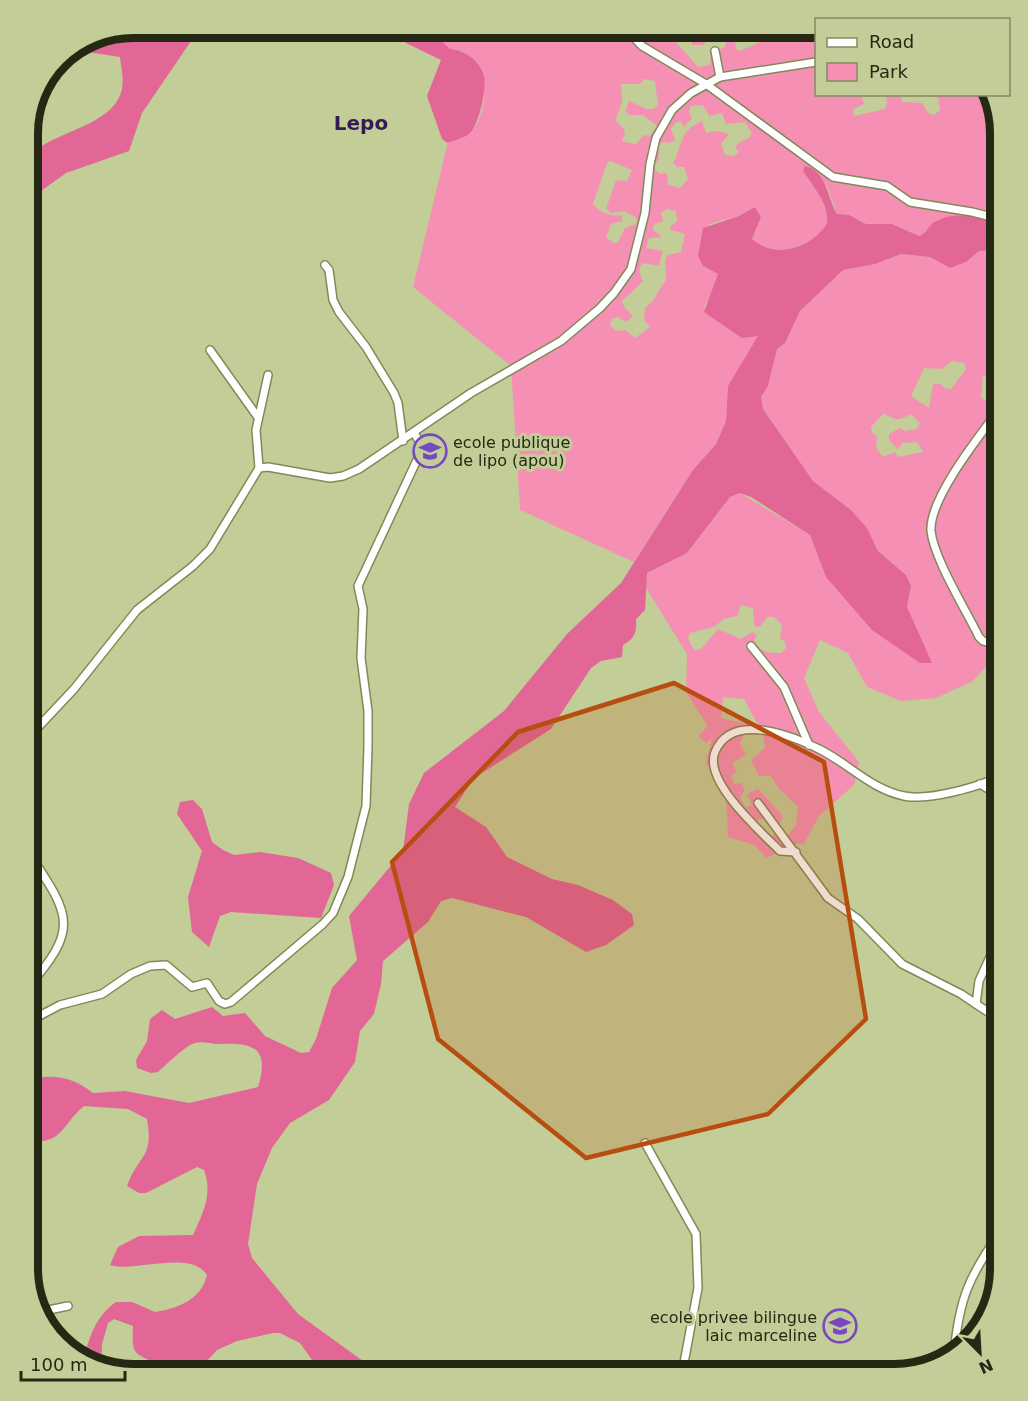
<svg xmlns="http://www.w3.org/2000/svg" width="1028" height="1401" font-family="'DejaVu Sans',sans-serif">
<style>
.green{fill:#f590b4;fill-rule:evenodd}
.forest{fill:#e26696}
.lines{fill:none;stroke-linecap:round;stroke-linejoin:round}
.minor-casing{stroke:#7f8a56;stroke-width:10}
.minor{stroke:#fff;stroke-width:7}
.marked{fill:#b74d0e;fill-opacity:0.2;stroke:#b74d0e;stroke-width:4.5;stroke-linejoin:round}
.labels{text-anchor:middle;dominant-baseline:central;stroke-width:6;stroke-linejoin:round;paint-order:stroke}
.poi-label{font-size:16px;fill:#252914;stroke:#c2cd97;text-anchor:start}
.quarter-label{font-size:20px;font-weight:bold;fill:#331c56;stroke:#c2cd97}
.rim{fill:none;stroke:#252914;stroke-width:8}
</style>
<rect width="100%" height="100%" fill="#c2cd97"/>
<g class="green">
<path d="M427 27H681L673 39 698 67 710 65 711 52 724 48 728 37 734 38 737 50 740 51 760 42 764 37 762 28 755 27H811L806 30V39L816 41 814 97 861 95 864 104 853 109 854 116 885 109 887 103 886 95H901L902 102 922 103 928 113 934 115 940 110 938 98 928 95H991L1001 133V228C986 216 949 211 933 224 927 228 927 233 919 236L892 224H866L849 215 837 214 827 186 803 171C812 185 829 204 827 221 826 228 821 231 816 236 799 251 772 255 752 240L761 217 755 207 739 216 709 224 703 266 718 274 716 286 704 307 759 336 728 386 726 421 716 444 693 470 634 562 520 510 511 366 413 287 448 142C454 140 465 138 470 133 493 110 489 50 450 49ZM644 79 655 81 658 105 654 109H647L629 101 625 112 630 115H643L657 126 650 136 644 135 636 144 624 142 622 139 625 135 624 129 615 120 622 103 621 84H640ZM703 105 709 116 722 113 726 124 745 122 752 133 749 138 738 143 735 148 739 152 733 156 725 155 721 144 729 134 717 131 706 133 702 121C678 132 684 144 673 163L677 167H684L688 179 680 188 668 185 667 173 660 174 655 170V164L659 159 658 146 663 142 669 143 675 140 671 129 674 124 680 121 684 127 692 118 689 112 691 106ZM610 161 632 170 627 181 616 180 606 209 611 213 624 211 637 218 636 224 625 228 618 242 614 243 606 238 611 224 622 221V215C611 217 600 213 593 204L607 163ZM667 209 676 211 677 221 670 227 671 230 685 234 681 252 668 255 665 260 666 280C658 290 656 300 645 308L644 320 650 327 635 338 625 330 616 331 610 325 612 319 618 317 626 322 633 316 624 307 622 301 643 281C640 275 637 269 643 263L659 266 663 251 646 248 649 238 662 237 653 230 654 224 663 221 661 213Z"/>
<path d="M691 27H747V34H716L708 37 704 45H692Z"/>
<path d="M1001 249V376H983L981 398 995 405 1001 399V419L998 425 1001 429V456L988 496 989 507 1001 528 997 655 973 681 936 698 901 701 867 687 848 653 820 640 804 678 819 712 859 762 854 785 819 816 803 845 799 843 766 858 755 845 728 837 726 792 706 763 712 738 706 743 698 736 708 726 686 692 687 654 646 588 647 573 687 553 730 497 740 493 810 535 826 577 907 607 911 586 906 575 878 551 867 528 851 510 813 481 763 409 761 397 768 386 777 349 785 343 800 311 843 270 875 264 901 254 930 257 951 268 966 262 979 251ZM952 361 964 363 966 369 951 389 945 388 940 384H933L929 408 911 396 924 368 942 369ZM884 413C895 421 899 421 911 414L920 423 917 429 905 431 900 428 889 434V440L898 449 902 443 917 442 923 452 898 457 895 452 883 457 876 448 877 436 872 433 871 427ZM741 605 753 608 754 626 760 627 767 617H774L782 625 780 638 785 642 786 648 781 653C769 653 759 652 754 640L757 635 752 632 741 639 718 629 701 649 694 650 688 639 690 633 714 627 724 619 737 616ZM723 697 744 699 764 736 765 748 751 760 759 776H771L780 790 798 807 796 825 788 835 783 831 770 837 757 821 768 816 778 827 783 816 758 789 747 794 752 805 745 808 740 797 745 790 741 783 734 784 731 776 737 772 732 763 746 755 740 744 747 724 721 718Z"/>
</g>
<g class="forest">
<path d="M133 27H216L191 41 142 113 129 151 66 173 27 201V159C33 154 38 148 45 144 69 130 116 120 122 89 124 78 121 67 120 57L87 52 81 47Z"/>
<path d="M391 27H427L450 49C465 50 480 61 484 76 487 88 479 126 469 134 464 138 454 140 447 143L442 139 427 96 441 60 406 43Z"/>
<path d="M805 166C827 171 827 198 837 214L849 215 866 224H892L919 236C927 233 927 228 933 223 952 210 985 215 1001 228V249L979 251 966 262 950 268 930 257 901 254 875 264 843 270 800 311 785 343 777 349 768 386 761 397 763 409 813 481 851 510 867 528 878 551 906 575 911 586 907 607 932 663H920L872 630 826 577 810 535 751 497 740 493 730 497 687 553 647 573 645 610 636 619C637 632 635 638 623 645L622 657 601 661 591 668 551 729 474 778 455 807 486 827 507 857 552 879 578 885 613 900 632 914 634 925 606 945 586 952 526 917 452 898 441 901 428 922 383 961 381 984 374 1014 360 1031 355 1062 329 1100 290 1123 272 1148 257 1184 248 1244 252 1258 298 1314 381 1374H322L300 1343 280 1333H273L237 1341 217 1350 195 1374H156L157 1364C132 1352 132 1354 133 1326L114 1319 108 1323 102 1344 101 1366 83 1361C90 1336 95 1317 116 1302H132L155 1312C177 1309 202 1299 207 1275 191 1249 133 1273 110 1265L118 1247 139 1236 193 1235C203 1213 213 1194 204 1170L197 1167 146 1193H139L127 1186C139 1153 154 1159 147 1119L128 1109 84 1106C61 1125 64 1144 27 1142V1080C51 1073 74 1077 93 1093L125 1091 189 1103 258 1087C270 1048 254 1042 218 1044 211 1044 201 1041 195 1043 186 1045 166 1065 158 1072L151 1073 137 1068 136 1060 147 1041 150 1019 162 1010 175 1019 212 1007 223 1016 245 1013 265 1036 301 1053 309 1052 316 1039 332 988 357 960 349 916 403 851 409 804 424 773 504 711 567 634 621 583 693 470 716 444 726 421 728 386 758 336 742 338 704 312 718 274 703 266 698 256 703 228 739 216 755 207 761 217 752 239C771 256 799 251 816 236 821 231 826 228 827 221 829 204 812 185 803 171Z"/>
<path d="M1001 457V528C981 494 989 492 1001 457Z"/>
<path d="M193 800 202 809 212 842 223 850 234 855 260 852 298 858 331 873 334 885 321 918 231 912 220 916 209 947 192 932 188 897 202 851 177 814 180 802Z"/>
</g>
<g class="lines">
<defs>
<g id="minor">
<path d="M624 27 642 46 706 84 833 177 887 186 910 202 972 212 992 217 1001 223"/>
<path d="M715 51 720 77"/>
<path d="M325 265 329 270 333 300 339 312 366 347 394 393 398 403 403 441"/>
<path d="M210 350 257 416"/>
<path d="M259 468 256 430 268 375"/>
<path d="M751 646 784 687 809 745"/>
<path d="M1001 646 983 641 979 637C966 610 934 559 931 531 929 498 981 434 1001 407"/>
<path d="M27 739 74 689 137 610 193 566 210 549 259 468 268 467 330 478 343 476 359 469 471 393 561 341 600 308 614 293 631 269 645 213 650 164 656 138 672 110 691 93 720 77 816 62"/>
<path d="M980 784 990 790 1001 819"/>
<path d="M758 803 828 898 858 919 902 964 961 994 991 1014 1001 1048"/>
<path d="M796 852 780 851C761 832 703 781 715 752 732 711 793 736 821 750 850 765 871 789 904 796 927 801 981 787 1001 775"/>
<path d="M27 988C82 927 69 914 27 850"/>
<path d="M976 1004 979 981 1001 933"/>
<path d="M991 1014 1001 988"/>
<path d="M27 1026 41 1015 60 1005 102 994 131 974 150 966 166 965 192 987 207 983 219 1001 225 1004 231 1002 323 924 333 913 348 877 366 806 368 747V711L361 658 363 609 358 586 423 447 414 433"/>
<path d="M645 1143 696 1234 698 1288 684 1363 692 1374"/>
<path d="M39 1312 68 1306"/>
<path d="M954 1354C959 1299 969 1276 1001 1231"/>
</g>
</defs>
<use href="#minor" class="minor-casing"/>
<use href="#minor" class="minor"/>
</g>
<path class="marked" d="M674 683 824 762 866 1019 768 1114 586 1158 438 1039 392 862 518 732Z"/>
<defs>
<symbol id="school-ring" viewBox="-11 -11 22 22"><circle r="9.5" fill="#c2cd97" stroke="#7748c0" stroke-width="1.5"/><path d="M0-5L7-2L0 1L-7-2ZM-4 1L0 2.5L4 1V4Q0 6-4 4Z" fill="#7748c0"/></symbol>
</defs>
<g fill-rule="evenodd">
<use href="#school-ring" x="411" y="432" width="38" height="38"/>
<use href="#school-ring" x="821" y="1307" width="38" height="38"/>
</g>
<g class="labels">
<g class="poi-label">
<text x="453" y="442">ecole publique<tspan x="453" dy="18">de lipo (apou)</tspan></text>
<text x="817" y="1317" text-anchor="end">ecole privee bilingue<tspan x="817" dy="18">laic marceline</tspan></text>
</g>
<g class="quarter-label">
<text x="361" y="123">Lepo</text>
</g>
</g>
<path d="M0 0H1028V1401H0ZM133 38H895A95 95 0 0 1 990 133V1269A95 95 0 0 1 895 1364H133A95 95 0 0 1 38 1269V133A95 95 0 0 1 133 38Z" fill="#c2cd97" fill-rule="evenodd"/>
<path class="rim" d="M133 38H895A95 95 0 0 1 990 133V1269A95 95 0 0 1 895 1364H133A95 95 0 0 1 38 1269V133A95 95 0 0 1 133 38Z"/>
<rect x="815" y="18" width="195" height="78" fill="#c2cd97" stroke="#838b63" stroke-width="1.5"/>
<rect x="827" y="38" width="30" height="9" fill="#ffffff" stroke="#838b63" stroke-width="1.5"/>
<text x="869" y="48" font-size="18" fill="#252914">Road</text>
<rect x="827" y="63" width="30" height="18" fill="#f590b4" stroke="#838b63" stroke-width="1.5"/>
<text x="869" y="78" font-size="18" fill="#252914">Park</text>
<g transform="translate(980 1353) rotate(156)" stroke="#c2cd97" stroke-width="4.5" paint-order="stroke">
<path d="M0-4.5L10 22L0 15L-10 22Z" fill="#252914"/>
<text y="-9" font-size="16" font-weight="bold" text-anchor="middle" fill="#252914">N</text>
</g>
<path d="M21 1371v9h104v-9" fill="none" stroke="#252914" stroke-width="3"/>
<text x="30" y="1371" font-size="18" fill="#252914" stroke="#c2cd97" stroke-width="4.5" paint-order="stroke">100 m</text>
</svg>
